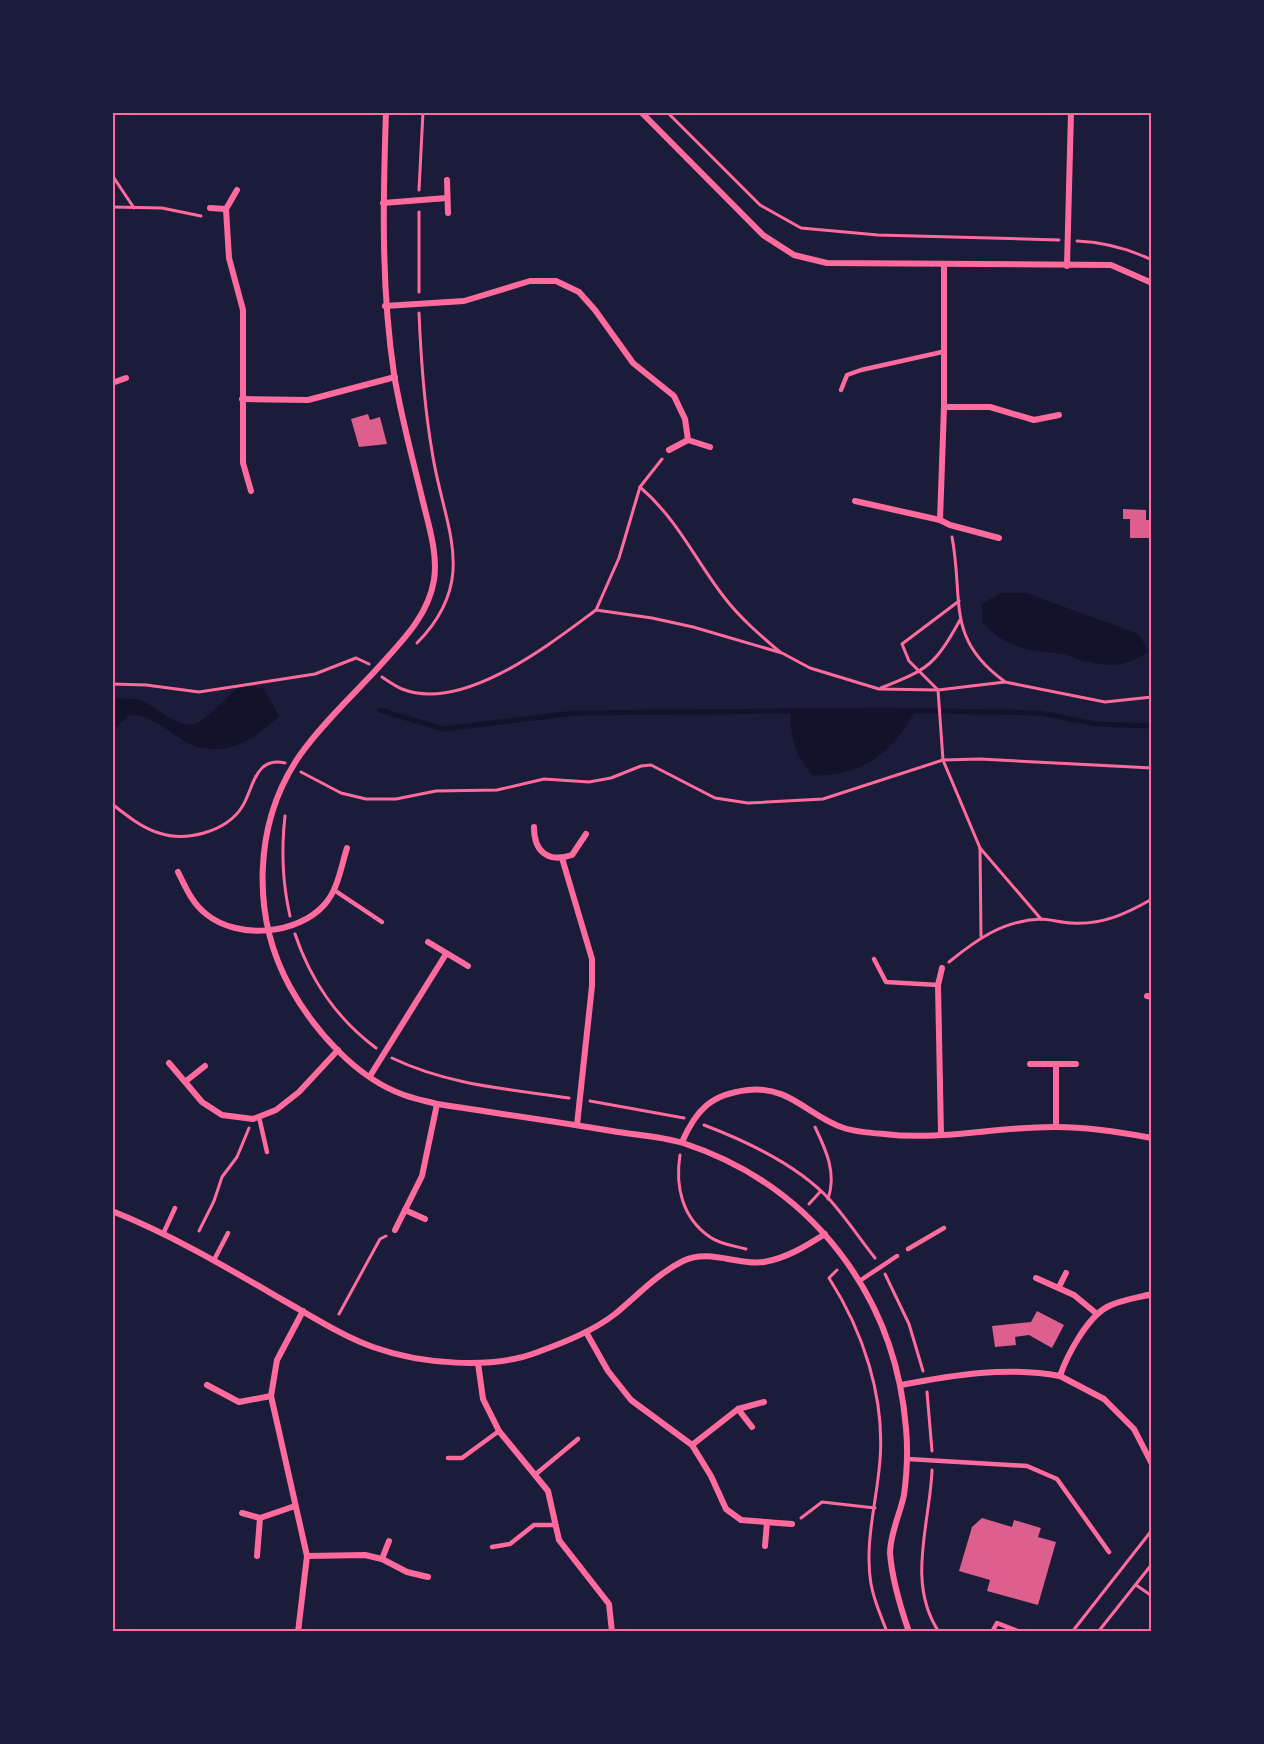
<svg xmlns="http://www.w3.org/2000/svg" width="1264" height="1744" font-family="Mulish,sans-serif">
<style>
.water{fill:#12122b}
.lines{fill:none;stroke-linecap:round;stroke-linejoin:round}
.stream{stroke:#12122b;stroke-width:5}
.building{fill:#dd5f8e}
.path{stroke:#ff6b9d;stroke-width:3}
.service{stroke:#ff6b9d;stroke-width:4.5}
.minor{stroke:#ff6b9d;stroke-width:6}
.neatline{fill:none;stroke:#ff6b9d;stroke-width:2}
</style>
<rect width="100%" height="100%" fill="#1b1b3a"/>
<g class="water">
<path d="M1000 593H1026L1122 628 1138 634 1149 651C1128 667 1111 667 1084 661 1077 659 1070 655 1062 654 1027 649 1010 651 983 623L982 604Z"/>
<path d="M242 686 263 688 279 716C258 737 227 757 195 746 170 737 159 715 129 715L113 730 112 699C121 699 132 698 140 700 157 706 177 729 195 724 205 722 228 694 242 686Z"/>
<path d="M790 711H915C894 752 859 778 812 775 794 754 791 739 790 711Z"/>
</g>
<g class="lines">
<path class="stream" d="M380 710 443 729 575 713 882 710 1040 713 1096 724 1152 726"/>
</g>
<g class="building">
<path d="M368 414 370 420 380 417 387 444 359 447 351 419Z"/>
<path d="M1123 509 1146 510V520H1152V538H1130V519H1123Z"/>
<path d="M1037 1311 1064 1325 1052 1348 1029 1335 1015 1337 1016 1345 995 1347 992 1326 1031 1322Z"/>
<path d="M982 1518 1012 1527 1014 1520 1041 1528 1038 1537 1056 1542 1038 1605 987 1591 990 1580 959 1571 972 1527Z"/>
</g>
<g class="lines">
<g class="path">
<path d="M667 112 760 205 801 228 878 235 1059 240"/>
<path d="M112 175 134 208"/>
<path d="M419 190 423 112"/>
<path d="M112 207 162 208 201 216"/>
<path d="M1077 241C1103 242 1129 249 1152 260"/>
<path d="M419 292V212"/>
<path d="M640 487C678 520 694 558 724 597 740 618 760 635 780 652"/>
<path d="M952 537C964 600 945 638 1004 681"/>
<path d="M959 601 902 644 909 661 938 690 943 760 980 848 1041 919"/>
<path d="M596 610 619 558 640 487 662 459"/>
<path d="M417 643C481 578 443 526 432 451 424 405 421 360 419 313"/>
<path d="M382 677C388 681 395 686 402 689 463 713 550 644 596 610L652 618 693 627 782 653 810 668 879 689 938 690 1005 682 1105 702 1152 697"/>
<path d="M112 684 146 685 199 692 315 674 356 658 369 664"/>
<path d="M881 688C929 669 935 665 960 620"/>
<path d="M301 772 341 793 366 799H396L436 791 497 790 544 779 589 782 611 778 641 766 651 765 715 798 748 803 823 799 943 760 980 759 1152 768"/>
<path d="M112 804C126 815 142 828 159 833 186 842 226 832 242 807 250 795 252 777 263 767 270 761 277 761 285 763"/>
<path d="M285 816C281 851 282 881 290 916"/>
<path d="M980 848 981 936"/>
<path d="M295 934C311 981 336 1018 376 1048"/>
<path d="M949 962C976 940 1002 921 1040 919 1050 919 1062 923 1072 923 1102 925 1126 914 1152 899"/>
<path d="M392 1058C448 1085 508 1089 569 1098"/>
<path d="M590 1101 684 1118"/>
<path d="M704 1125C746 1141 799 1166 830 1200 846 1218 860 1239 875 1258"/>
<path d="M815 1127C826 1150 837 1173 828 1199"/>
<path d="M680 1155C675 1186 682 1218 710 1237 719 1244 735 1246 746 1249"/>
<path d="M809 1204 820 1192"/>
<path d="M199 1231 214 1201 222 1177 237 1157 249 1128"/>
<path d="M837 1270 829 1278C863 1331 885 1397 880 1460 877 1501 864 1543 871 1584 874 1601 881 1616 887 1632"/>
<path d="M885 1274 909 1324 923 1371"/>
<path d="M339 1314 380 1239 386 1236"/>
<path d="M927 1392 932 1451"/>
<path d="M932 1470C930 1524 906 1583 939 1632"/>
<path d="M801 1518 822 1502 875 1508"/>
<path d="M1136 1585 1152 1596"/>
<path d="M1072 1632 1152 1530"/>
<path d="M1098 1632 1152 1564"/>
</g>
<g class="service">
<path d="M841 390 847 375 861 370 942 352"/>
<path d="M334 890 382 922"/>
<path d="M874 959 886 982 938 985"/>
<path d="M259 1117 267 1152"/>
<path d="M164 1232 175 1208"/>
<path d="M908 1249 944 1228"/>
<path d="M214 1260 228 1233"/>
<path d="M861 1280 897 1256"/>
<path d="M448 1458H462L499 1431"/>
<path d="M908 1459 1027 1466 1057 1479 1109 1552"/>
<path d="M536 1474 578 1439"/>
<path d="M492 1547 510 1544 534 1525H556"/>
<path d="M992 1632 997 1623 1020 1632"/>
</g>
<g class="minor">
<path d="M386 112C383 200 381 287 394 374 401 417 413 460 423 502 429 526 438 555 434 580 428 617 400 643 376 670 351 697 321 725 300 755 253 823 251 916 290 987 314 1030 356 1078 404 1095 415 1099 426 1101 437 1104 495 1113 554 1121 612 1131 635 1135 661 1136 683 1143 811 1185 895 1294 906 1428 908 1450 907 1473 904 1495 900 1514 890 1534 890 1553 892 1580 900 1606 909 1632"/>
<path d="M641 112 763 235 794 255 827 263 1111 265 1152 283"/>
<path d="M447 180 448 213"/>
<path d="M237 190 226 209 229 258 243 310V463L251 491"/>
<path d="M383 203 447 198"/>
<path d="M210 208 226 209"/>
<path d="M1067 266 1071 112"/>
<path d="M385 306 464 301 530 281H556L579 292 595 310 633 363 674 396 685 419 688 440 710 447"/>
<path d="M112 383 126 378"/>
<path d="M242 399 308 400 395 377"/>
<path d="M944 407H990L1034 420 1059 415"/>
<path d="M669 450 688 440"/>
<path d="M855 501 940 520 950 525 999 538"/>
<path d="M940 520 944 407V265"/>
<path d="M534 827C534 852 548 863 572 855L586 834"/>
<path d="M562 858 592 959V986L577 1125"/>
<path d="M178 872C186 888 192 903 206 914 238 940 298 935 325 904 338 889 341 867 347 848"/>
<path d="M428 942 468 966"/>
<path d="M1147 996 1152 997"/>
<path d="M169 1063 202 1102 222 1115 253 1119 276 1110 299 1092 338 1050"/>
<path d="M1030 1064H1076"/>
<path d="M370 1076 446 954"/>
<path d="M186 1081 205 1066"/>
<path d="M1056 1126V1064"/>
<path d="M941 1134 938 985 942 968"/>
<path d="M682 1142C696 1110 711 1094 748 1090 790 1085 809 1117 844 1128 856 1132 871 1133 884 1134 941 1141 1000 1126 1057 1127 1089 1127 1120 1132 1152 1138"/>
<path d="M405 1210 425 1219"/>
<path d="M112 1211C172 1235 226 1267 281 1299 310 1315 342 1336 373 1347 420 1364 492 1370 538 1352 565 1342 593 1331 615 1314 638 1295 657 1274 683 1261 710 1248 738 1266 764 1262 787 1258 806 1246 825 1234"/>
<path d="M395 1230 422 1176 437 1104"/>
<path d="M1036 1278 1074 1295 1097 1314"/>
<path d="M1059 1287 1066 1273"/>
<path d="M586 1332 608 1371 631 1400 692 1445 711 1476 726 1509 741 1520 792 1524"/>
<path d="M478 1363 483 1399 499 1431 548 1491 559 1540 609 1604 612 1632"/>
<path d="M1060 1376 1104 1399 1134 1429 1152 1464"/>
<path d="M207 1385 239 1402 271 1396"/>
<path d="M901 1385C953 1375 1007 1366 1060 1376 1067 1355 1087 1318 1107 1307 1120 1300 1137 1298 1152 1294"/>
<path d="M738 1409 752 1427"/>
<path d="M692 1445 738 1409 764 1402"/>
<path d="M242 1513 260 1518 295 1506"/>
<path d="M765 1546 767 1522"/>
<path d="M257 1556 260 1518"/>
<path d="M307 1556 365 1555 382 1559 407 1572 428 1577"/>
<path d="M382 1559 389 1541"/>
<path d="M298 1632 307 1556 271 1396 277 1360 303 1311"/>
</g>
</g>
<rect width="1264" height="1744" fill="none" stroke="#1b1b3a" stroke-width="228"/>
<rect x="114" y="114" width="1036" height="1516" class="neatline"/>
</svg>
